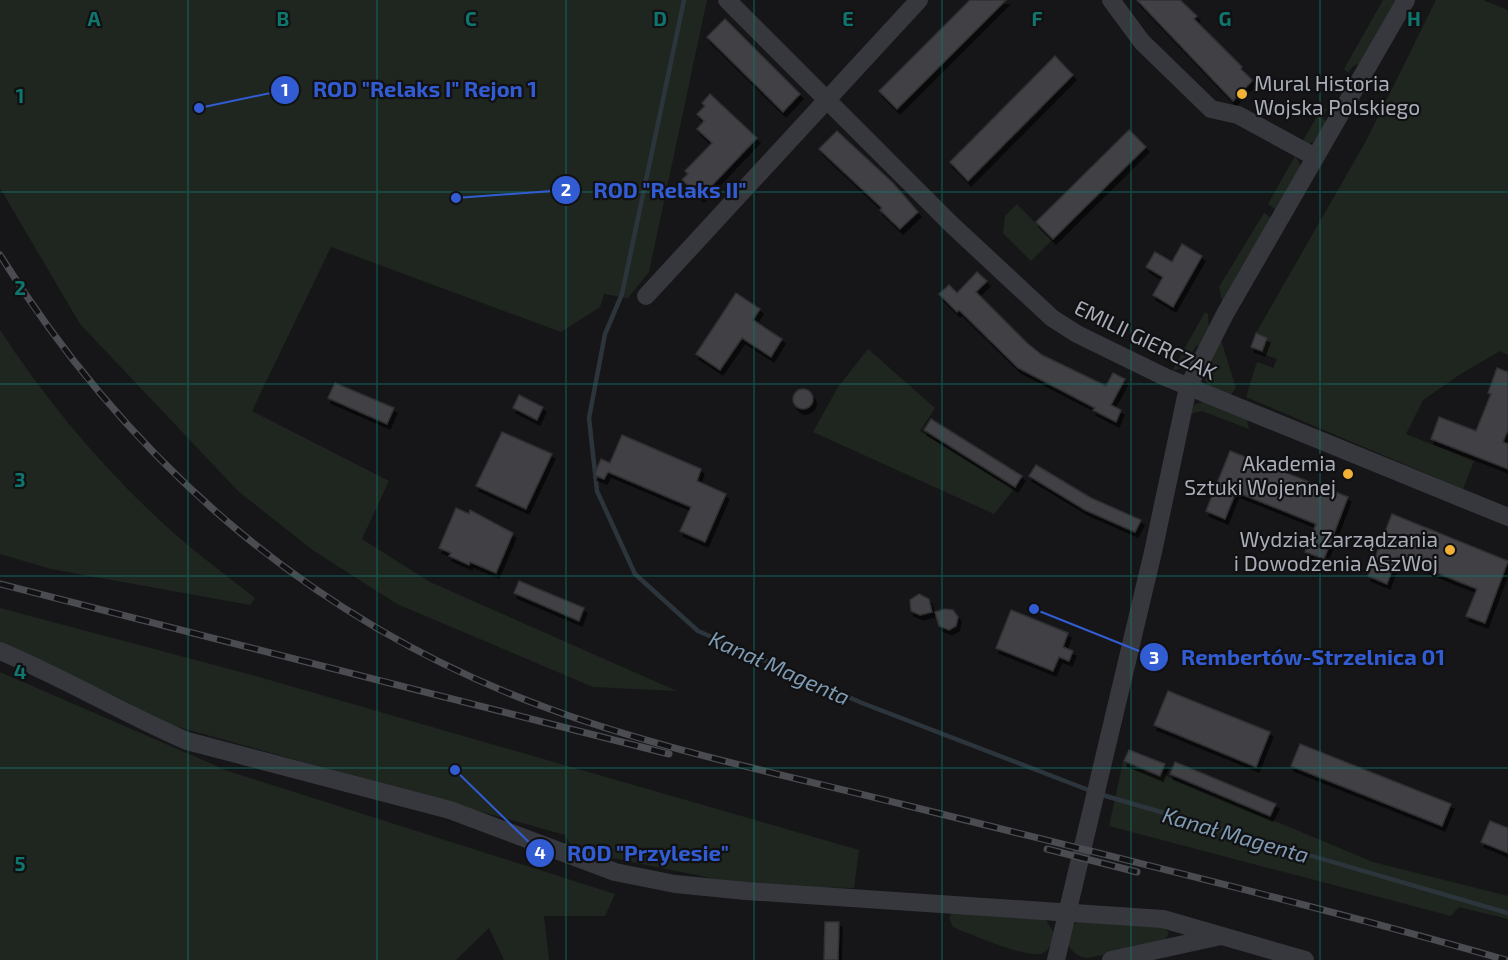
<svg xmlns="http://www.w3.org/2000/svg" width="1508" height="960" font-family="'Exo 2',sans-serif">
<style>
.green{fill:#1e261f}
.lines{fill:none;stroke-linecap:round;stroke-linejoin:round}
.stream{stroke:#2c353c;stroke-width:4.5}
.building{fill:#404145;stroke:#303034;stroke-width:1.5;filter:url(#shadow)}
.minor{stroke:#37383d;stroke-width:18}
.rail-casing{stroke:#4a4c52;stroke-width:7}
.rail{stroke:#111113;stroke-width:4.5;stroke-dasharray:14;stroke-linecap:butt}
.grid{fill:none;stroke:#0f766e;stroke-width:1.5;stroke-opacity:0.55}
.poi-dot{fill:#f2b134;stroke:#111113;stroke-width:2}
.labels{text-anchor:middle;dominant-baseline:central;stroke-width:4.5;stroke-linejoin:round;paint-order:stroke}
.poi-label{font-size:21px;fill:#a8adb8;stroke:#111113;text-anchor:end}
.street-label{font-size:21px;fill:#a8adb8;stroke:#111113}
.water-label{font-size:22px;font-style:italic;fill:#7f9bb3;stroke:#111113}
.grid-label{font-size:20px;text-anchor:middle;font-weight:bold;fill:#0f766e;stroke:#111113;stroke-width:4.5;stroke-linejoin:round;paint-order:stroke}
.leader{fill:none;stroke:#325cd3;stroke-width:2}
.callout-dot{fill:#325cd3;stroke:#111113;stroke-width:2}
.mark-label{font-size:18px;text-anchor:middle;font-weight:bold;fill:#fff}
.callout-label{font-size:22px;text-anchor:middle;font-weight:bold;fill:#325cd3;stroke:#111113;stroke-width:4.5;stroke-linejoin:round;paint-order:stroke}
</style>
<defs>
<filter id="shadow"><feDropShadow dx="3" dy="5" stdDeviation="0" flood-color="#0009"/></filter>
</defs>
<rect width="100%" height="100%" fill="#161618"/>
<g class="green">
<path d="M0 0H707L649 272 628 298 604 294 600 307 561 332 331 247 252 411 389 481 362 539 430 582 677 691 593 687 397 604 314 551 239 492 80 324 0 188Z"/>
<path d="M1383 0H1397L1361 63 1353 66 1348 73 1344 69Z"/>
<path d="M1436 0H1483L1508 10V355L1500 351 1459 375 1423 400 1406 434 1474 461 1463 489 1246 397 1256 365 1258 362 1273 368 1277 359 1261 353 1267 338 1256 333 1366 141Z"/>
<path d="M1322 108 1327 109 1323 119 1327 122C1320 133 1317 146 1301 144Z"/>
<path d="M1295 156 1301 166 1276 210 1268 204Z"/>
<path d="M1017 204 1052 240 1031 261 1003 233 1005 216Z"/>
<path d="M1264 213 1272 218 1223 305 1219 287Z"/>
<path d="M1205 312 1208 314 1209 330 1200 346H1196L1183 368 1172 371Z"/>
<path d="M0 330C49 405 109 476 176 535 201 557 229 577 255 598L250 605 51 569 0 554Z"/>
<path d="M1221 340 1236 388 1229 397 1208 386 1203 376Z"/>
<path d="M868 349 935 408 920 431 1014 489 994 514 813 432 838 387Z"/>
<path d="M1204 401 1246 417 1249 429 1202 411 1190 414 1194 405Z"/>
<path d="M0 608 252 675 859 850 854 888 750 886 573 850 565 835 171 725 117 697 0 645Z"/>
<path d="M0 672 228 771 615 894 605 916H544L549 960H504L489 928 456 960H0Z"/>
<path d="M1123 762 1161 778 1162 774 1373 862 1508 896V919L1459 907 1451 916 1109 826Z"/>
<path d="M952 912 1046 920 1054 933C1052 941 1051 949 1043 953 1029 960 970 934 953 927L949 918Z"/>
<path d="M1077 922 1159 924 1169 933 1163 942 1088 958C1067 956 1061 935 1077 922Z"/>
</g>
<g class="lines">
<g class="stream">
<path d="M684 0 622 294 605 334 589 418 597 491 635 574 698 631 862 703 1091 791"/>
<path d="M1099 794 1508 913"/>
</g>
</g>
<g class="building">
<path d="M970 0H1006L897 109 879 91Z"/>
<path d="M1137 0H1180L1197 16 1194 19 1242 67 1241 69 1252 80 1251 82 1233 101Z"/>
<path d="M725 19 800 94 783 112 707 37Z"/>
<path d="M1055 56 1073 75 968 181 950 162Z"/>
<path d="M710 94 757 138 701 197 682 180 688 174 685 171 712 143 697 129 704 121 697 114 705 106 702 103Z"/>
<path d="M1129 130 1146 147 1053 239 1036 222Z"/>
<path d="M837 131 893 183 918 212 900 229 880 210 882 208 819 149Z"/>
<path d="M1182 244 1202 256 1173 307 1153 295 1163 277 1146 267 1155 252 1172 262Z"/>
<path d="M977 272 987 281 976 292 1027 343 1042 355 1106 386 1113 373 1125 379 1111 405 1121 410 1116 422 1093 410 1095 408 1018 368 959 310 957 312 939 294 949 285 957 293Z"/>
<path d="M736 293 760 309 753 320 782 339 771 357 742 338 720 370 696 354Z"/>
<path d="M1256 333 1267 338 1262 351 1251 347Z"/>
<path d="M1497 368 1508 372V430L1503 442 1508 444V469L1431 439 1439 417 1476 431 1491 394 1488 393Z"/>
<path d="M335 383 394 408 387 424 328 398Z"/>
<circle cx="803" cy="399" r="10"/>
<path d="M519 395 543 407 537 420 513 408Z"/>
<path d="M931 419 1022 476 1015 487 924 430Z"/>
<path d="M502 432 552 454 526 509 476 486Z"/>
<path d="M622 435 701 469 697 481 726 494 705 542 680 531 691 507 608 472 604 479 594 475 601 459 610 463Z"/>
<path d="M1230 451 1348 497 1324 559 1305 552 1316 524 1236 492 1225 519 1206 511Z"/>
<path d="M1036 465 1091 498 1141 520 1135 532 1085 510 1029 476Z"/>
<path d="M456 508 469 514 470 510 513 533 496 573 470 562 469 565 449 556 451 553 439 548Z"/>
<path d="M1392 514 1508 561 1485 623 1466 616 1477 589 1397 557 1387 584 1368 576Z"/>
<path d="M519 581 584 608 579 621 514 593Z"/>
<path d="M919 594 929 599 932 612 920 615 911 611 910 600Z"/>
<path d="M945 609 953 610 958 617 956 626 949 630 939 626 935 612Z"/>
<path d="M1011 610 1068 633 1063 647 1073 651 1069 661 1059 657 1053 671 996 648Z"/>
<path d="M1168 691 1270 732 1256 767 1154 725Z"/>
<path d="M1300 744 1451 804 1442 826 1291 766Z"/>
<path d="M1129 750 1165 764 1160 776 1124 761Z"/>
<path d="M1175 762 1276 804 1270 816 1170 774Z"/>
<path d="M1490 821 1508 828V853L1481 842Z"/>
<path d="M825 922H839L838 960H824Z"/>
</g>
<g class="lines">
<g class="minor">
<path d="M727 0 951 224 1052 318 1077 334 1165 377 1508 517"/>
<path d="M1111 0 1142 42 1211 109 1238 115 1315 157"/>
<path d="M646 296 919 0"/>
<path d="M0 651C64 678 123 713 187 741L450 810 615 872 675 884 746 891 1163 919 1305 960"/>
<path d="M1056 960 1153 552 1188 387 1225 314 1406 0"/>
<path d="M1111 960 1221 936"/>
</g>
<defs>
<g id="rail">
<path d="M0 255C130 464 314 623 547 708 662 750 785 775 905 805 1105 855 1307 903 1506 960"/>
<path d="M0 584 669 754"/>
<path d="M1047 849 1137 872"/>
</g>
</defs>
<use href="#rail" class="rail-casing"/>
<use href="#rail" class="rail"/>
</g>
<path class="grid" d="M188 0V960M377 0V960M566 0V960M754 0V960M942 0V960M1131 0V960M1320 0V960M0 192H1508M0 384H1508M0 576H1508M0 768H1508"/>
<g class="poi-dot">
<circle cx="1242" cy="94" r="6"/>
<circle cx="1348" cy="474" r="6"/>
<circle cx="1450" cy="550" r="6"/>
</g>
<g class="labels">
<g class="poi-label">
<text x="1254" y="82" text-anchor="start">Mural Historia<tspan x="1254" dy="24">Wojska Polskiego</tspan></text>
<text x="1336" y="462">Akademia<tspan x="1336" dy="24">Sztuki Wojennej</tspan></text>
<text x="1438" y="538">Wydział Zarządzania<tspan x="1438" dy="24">i Dowodzenia ASzWoj</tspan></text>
</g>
<g class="street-label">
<text transform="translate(1146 339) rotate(26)">EMILII GIERCZAK</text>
</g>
<g class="water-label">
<text transform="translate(780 667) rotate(24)">Kanał Magenta</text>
<text transform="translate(1236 834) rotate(16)">Kanał Magenta</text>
</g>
</g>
<g class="grid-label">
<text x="94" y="26">A</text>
<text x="283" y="26">B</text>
<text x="471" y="26">C</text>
<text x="660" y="26">D</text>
<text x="848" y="26">E</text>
<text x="1037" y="26">F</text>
<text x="1225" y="26">G</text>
<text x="1414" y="26">H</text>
<text x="20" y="103">1</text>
<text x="20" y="295">2</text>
<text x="20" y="487">3</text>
<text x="20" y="679">4</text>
<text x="20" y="871">5</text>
</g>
<path class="leader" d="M199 108L285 90M456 198L566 190M1034 609L1154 657M455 770L540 853"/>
<g class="callout-dot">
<circle cx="199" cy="108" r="6"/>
<circle cx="456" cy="198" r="6"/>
<circle cx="1034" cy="609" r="6"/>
<circle cx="455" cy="770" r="6"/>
<circle cx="285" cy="90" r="15"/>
<circle cx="566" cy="190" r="15"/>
<circle cx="1154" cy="657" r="15"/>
<circle cx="540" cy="853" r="15"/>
</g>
<g class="mark-label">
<text x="285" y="96">1</text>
<text x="566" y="196">2</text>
<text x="1154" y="664">3</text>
<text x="540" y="859">4</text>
</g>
<g class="callout-label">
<text x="425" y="97">ROD "Relaks I" Rejon 1</text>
<text x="670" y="198">ROD "Relaks II"</text>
<text x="1313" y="665">Rembertów-Strzelnica 01</text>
<text x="648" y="861">ROD "Przylesie"</text>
</g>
</svg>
